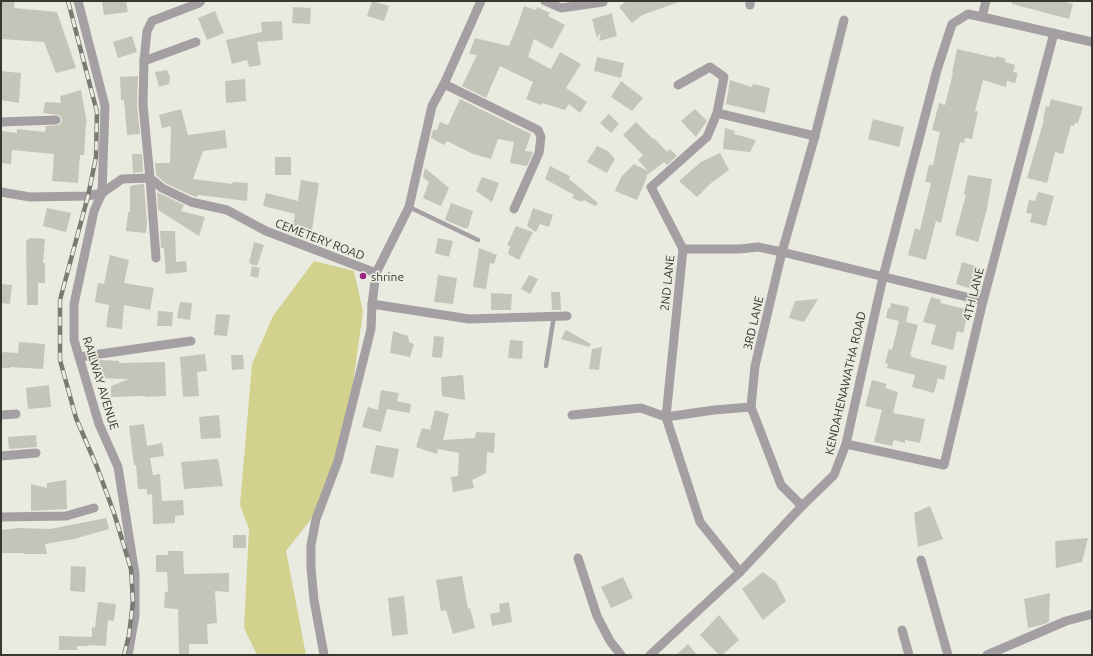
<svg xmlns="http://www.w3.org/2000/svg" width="1093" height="656" font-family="Ubuntu,sans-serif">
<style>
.green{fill:#d2d18d}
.building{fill:#c4c4b9}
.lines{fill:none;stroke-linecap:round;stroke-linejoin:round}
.lane{stroke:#a49fa2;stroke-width:4.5}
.street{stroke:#a49fa2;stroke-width:9}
.rail-casing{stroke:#797a73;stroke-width:4.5}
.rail{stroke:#eaebe0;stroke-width:3;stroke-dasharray:9;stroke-linecap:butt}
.poi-dot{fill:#9b257f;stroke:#eaebe0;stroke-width:1.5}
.labels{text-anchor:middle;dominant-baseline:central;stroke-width:3.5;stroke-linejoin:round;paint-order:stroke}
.street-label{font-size:12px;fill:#383833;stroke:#eaebe0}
.poi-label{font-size:12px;fill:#383833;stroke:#eaebe0;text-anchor:start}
</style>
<rect width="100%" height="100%" fill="#eaebe0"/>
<path class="green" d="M314 261 354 271 363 312 348 418 330 495 286 551 306 655H257L244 628 249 529 240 505 252 364 273 316Z"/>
<g class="building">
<path d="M1 1H15L14 8 57 12 76 68 56 73 44 42 1 39Z"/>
<path d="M102 1H126L128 12 104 15Z"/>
<path d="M372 1 389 6 384 21 367 16Z"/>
<path d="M626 1H678L679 2 642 15 632 23 619 7Z"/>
<path d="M1012 1H1062L1073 4 1069 19 1012 4Z"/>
<path d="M524 6 536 10 537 7 550 13 548 16 565 25 552 49 534 39 528 57 551 69 560 52 581 64 566 88 587 102 580 113 569 104 565 110 542 103 541 105 526 99 533 82 500 66 486 98 462 86 477 55 469 54 475 38 509 46 518 24Z"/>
<path d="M293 7 311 8 310 24 292 23Z"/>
<path d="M215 11 224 33 207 40 198 18Z"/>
<path d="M613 13 612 15 617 36 599 41 601 32 597 38 592 19Z"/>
<path d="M282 21 283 40 257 42 261 65 249 67 247 60 232 64 226 40 262 32 261 22Z"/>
<path d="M132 36 137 52 118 58 113 42Z"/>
<path d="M957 49 996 58V56L1006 59 1005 62 1015 65 1013 72 1018 73 1015 83 1007 81 1006 87 983 80 975 111H978L972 139 965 138 964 143 960 142 941 223 936 221 926 260 908 255 915 228 920 230 931 183 925 182 929 165H933L940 132 932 130 939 103 945 105 953 73H952Z"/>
<path d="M597 57 624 63 621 78 594 71Z"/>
<path d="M167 70 170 77 169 84 159 87 155 72Z"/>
<path d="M1 71 21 73 19 103 1 100Z"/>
<path d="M138 76 137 105 140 134 127 135 124 100H121L120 77Z"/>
<path d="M245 79 246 101 226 103 225 81Z"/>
<path d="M730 80 752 87 753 84 770 88 765 113 726 104Z"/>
<path d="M621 81 643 98 632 111 611 97Z"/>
<path d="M81 90 87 124H86L84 155H80L78 183 52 181 54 154 12 150 11 164 1 163V131L17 133V129L45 132 46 126 59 125 61 123 62 120 61 117 59 115 43 113 45 102 61 103 60 96Z"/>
<path d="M460 99 531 134 525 151 533 152 527 166 510 163 514 142 498 139 491 159 473 154 447 141 444 145 431 138 433 130H437L440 122 448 125Z"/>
<path d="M1051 99 1083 107 1078 123H1075L1074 126 1071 125 1063 154 1055 152 1047 183 1027 178 1044 120 1043 119 1046 106 1049 107Z"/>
<path d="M181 109 188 135 225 130 227 148 203 151 193 179 232 184 233 182 248 183 247 201 198 195 197 197 193 196 165 183 156 175 155 163H170L171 126 162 128 159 115Z"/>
<path d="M695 109 707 121 696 137 681 121Z"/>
<path d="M609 114 619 124 611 133 600 123Z"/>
<path d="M873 119 904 127 899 147 868 139Z"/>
<path d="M636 122 653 139 654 138 667 152 670 149 677 156 667 165 664 162 646 176 647 177 637 200 615 191 621 177 634 164 648 171 638 160 643 155 623 135Z"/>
<path d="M725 128 735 131 734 134 756 140 750 152 723 149Z"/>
<path d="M597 146 608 151 615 159 607 173 587 162Z"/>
<path d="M720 153 729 170 710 184 697 197 679 181 701 162Z"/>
<path d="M132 154H142L143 172 133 173Z"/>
<rect x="275" y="157" width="16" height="18"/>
<path d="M550 166 570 176 569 179 598 203 595 206 584 200 582 202 572 198 574 195 545 179Z"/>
<path d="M425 168 449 188 441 206 423 198 429 182 423 177Z"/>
<path d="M968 175 992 179 987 209 978 242 955 235 966 195 964 194Z"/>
<path d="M482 177 499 183 492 202 476 191Z"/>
<path d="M301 180 319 183 312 230 293 227 295 214 263 206 266 193 298 201Z"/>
<path d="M144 184 147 222 146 233 126 231 128 212H130V186H133V185Z"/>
<path d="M157 192 184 205 181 211 205 217 199 236 158 210Z"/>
<path d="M1038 192 1054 196 1046 226 1030 222 1032 214 1026 213 1029 200 1035 201Z"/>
<path d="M451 203 473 211 468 228H464L445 220Z"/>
<path d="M47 208 71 213 66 232 43 226Z"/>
<path d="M533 208 553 215 549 227 540 224 536 232 527 226Z"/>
<path d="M516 226 533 232 519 260 508 254 510 246 507 245Z"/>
<path d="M160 231H175L176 262 186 261 187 272 166 274 164 248H161Z"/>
<path d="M30 238 45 239 43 263H45V283H38V305H27L26 241Z"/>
<path d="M438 238 453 241 449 257 435 253Z"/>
<path d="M254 242 264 245 257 266 249 263Z"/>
<path d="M479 248 497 255 494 264 490 263 486 289 473 287Z"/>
<path d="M110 255 129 260 124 283 154 288 150 310 124 305 122 329 106 327 109 305 95 302 98 283 104 284Z"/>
<path d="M962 262 979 267 972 289 956 284Z"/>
<path d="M252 266 260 268 258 278 250 276Z"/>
<path d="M438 275 457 278 453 304 434 302Z"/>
<path d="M529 275 538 279 530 294 521 289Z"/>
<path d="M1 284 12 285 10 304 1 303Z"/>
<path d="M551 292H560L561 310H552Z"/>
<path d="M491 293 512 294 511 310H491Z"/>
<path d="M931 297 941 300 940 303 969 310 963 333 957 331 953 350 931 344 936 325 923 322Z"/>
<path d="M818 299 804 322 789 318 795 301Z"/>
<path d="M180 302 192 303 190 320 177 318Z"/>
<path d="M891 303 909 307 906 322 918 325 910 355H912L911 357 947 366 944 380 938 378 934 393 912 387 915 375 887 368 888 364 885 363 889 349 892 350 899 321 886 318 888 308 890 309Z"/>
<path d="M158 311 173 312 172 326H157Z"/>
<path d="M216 314 230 315 227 336 214 335Z"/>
<path d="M566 330 591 344 589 347 561 339Z"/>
<path d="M393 331 408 336 409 342 414 344 410 357 390 353Z"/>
<path d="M434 336 444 337 442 358 432 357Z"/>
<path d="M510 340 523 341 522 359 508 358Z"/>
<path d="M19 342 45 344 43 369 10 367V368H1V352L18 353Z"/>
<path d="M602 347 599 370 589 369 592 349Z"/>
<path d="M205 354 207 371 197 372 199 396 183 397 180 357Z"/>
<path d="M231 355H243L244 369 232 370Z"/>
<path d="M101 360 119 361V363L165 362 166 396 145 397V396L111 397V386L129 379 99 378V373H92L93 361Z"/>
<path d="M463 375 465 400 442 396 441 377Z"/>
<path d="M872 380 887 384 885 388 898 392 893 413 925 419 920 443 905 440V443L894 440 892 446 874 442 882 410 865 406Z"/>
<path d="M49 385 51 407 28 409 26 388Z"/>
<path d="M381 390 399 393 397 401 411 404 410 413 387 409 381 432 362 427 368 407 378 410Z"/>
<path d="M435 410 449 414 443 440 475 438 476 432 495 433 494 453 487 452 486 473 472 480 474 488 453 492 451 477 458 476 459 453 438 449 437 454 416 447 422 428 430 430Z"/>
<path d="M219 415 221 438 201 439 199 417Z"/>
<path d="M144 424 147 446 162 443 164 456 150 458 153 475 160 474 162 501 183 500 184 515 175 516V523L153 524 152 494 147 495V489H138L136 465H134L129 426Z"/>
<path d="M36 435 37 447 9 449 8 437Z"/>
<path d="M376 445 399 449 393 478 370 473Z"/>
<path d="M218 459 223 486 184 489 181 462Z"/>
<path d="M66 480 67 509 31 511V484L47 488V483Z"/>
<path d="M930 506 943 539 918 547 914 513Z"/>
<path d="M106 518 109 529 74 539 45 544 47 554H24V553H1V530L19 528 50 529Z"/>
<rect x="233" y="535" width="13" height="13"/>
<path d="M1088 538 1082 562 1056 568 1055 541Z"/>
<path d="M168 551H183L184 574 229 573V592L215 591 217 623 207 624 208 644H189V655H179L178 609 164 608 165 592H168L167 572H156V555H168Z"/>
<path d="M71 566 86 567 85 592 70 591Z"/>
<path d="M763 572 776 582 786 601 763 620 742 589Z"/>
<path d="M462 576 468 609 470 608 475 628 453 634 446 610 441 611 436 580Z"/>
<path d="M623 577 633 598 611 608 601 587Z"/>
<path d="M1050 593 1049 622 1042 625 1028 628 1024 599Z"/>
<path d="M404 596 408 634 392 636 388 598Z"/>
<path d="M98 602 116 604 114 621 108 620 106 646 88 645 87 646H77V650H59V636L92 637V627L95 628Z"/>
<path d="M509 602 512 622 492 626 490 614 500 612 499 604Z"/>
<path d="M719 615 739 640 722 655H719L700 635Z"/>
<path d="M688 644 697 655H676Z"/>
</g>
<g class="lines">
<g class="lane">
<path d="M409 207 478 240"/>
<path d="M546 366 554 316"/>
</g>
<g class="street">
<path d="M78 1 105 106 102 193 94 211 74 304V340L99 424 118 467 135 574V616L128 655"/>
<path d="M545 1 561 8 603 2"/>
<path d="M750 1V5"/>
<path d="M982 17 1092 42"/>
<path d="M144 61 196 42"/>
<path d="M444 84 538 130 541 137 539 153 514 209"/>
<path d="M678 85 710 67 724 77 717 113"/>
<path d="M1 122 56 120"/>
<path d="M1 192 30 197 88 196 102 193 122 179 150 178 162 188 191 202 227 210 266 231 376 273 372 304 371 329 338 461 316 519 311 545V568L314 600 324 655"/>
<path d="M683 249H740L758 247 782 252 983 301"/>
<path d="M156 258 150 178 143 105 144 61 147 31 152 21 199 3 201 1"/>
<path d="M376 273 409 207 432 106 444 84 481 1"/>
<path d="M372 304 469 319 567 316"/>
<path d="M79 357 191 341"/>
<path d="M1 415 16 414"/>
<path d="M572 415 641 408 666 417 714 410 751 407"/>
<path d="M846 444 944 465 983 301 1054 33"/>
<path d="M1 456 36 453"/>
<path d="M802 506 781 485 751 407 755 366 782 252 815 136 844 20"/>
<path d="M1 517 66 516 94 508"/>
<path d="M578 558 597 616 610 641 621 655"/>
<path d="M921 560 948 655"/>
<path d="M740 572 700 522 666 417 683 249 651 187 707 137 717 113 815 136"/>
<path d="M902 630 909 655"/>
<path d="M650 655 740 572 802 506 834 475 846 444 883 277 937 70 952 24 968 14 982 17 986 1"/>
<path d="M987 655 1066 621 1092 614"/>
</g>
<defs>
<path id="rail" d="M68 1 97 112 96 157 88 196 60 300V360L76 418 97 467 114 513 131 569 133 602 129 635 124 655"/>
</defs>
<use href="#rail" class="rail-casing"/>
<use href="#rail" class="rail"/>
</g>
<circle class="poi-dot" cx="363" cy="276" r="4"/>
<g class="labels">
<g class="street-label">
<text transform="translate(320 239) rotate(21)">CEMETERY ROAD</text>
<text transform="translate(667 283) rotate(-84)">2ND LANE</text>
<text transform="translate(973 294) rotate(-76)">4TH LANE</text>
<text transform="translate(753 323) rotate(-77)">3RD LANE</text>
<text transform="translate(101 383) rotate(73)">RAILWAY AVENUE</text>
<text transform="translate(845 383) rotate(-77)">KENDAHENAWATHA ROAD</text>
</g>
<g class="poi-label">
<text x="371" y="276">shrine</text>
</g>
</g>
<rect width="1093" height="656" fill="none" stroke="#383833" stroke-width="4"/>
</svg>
